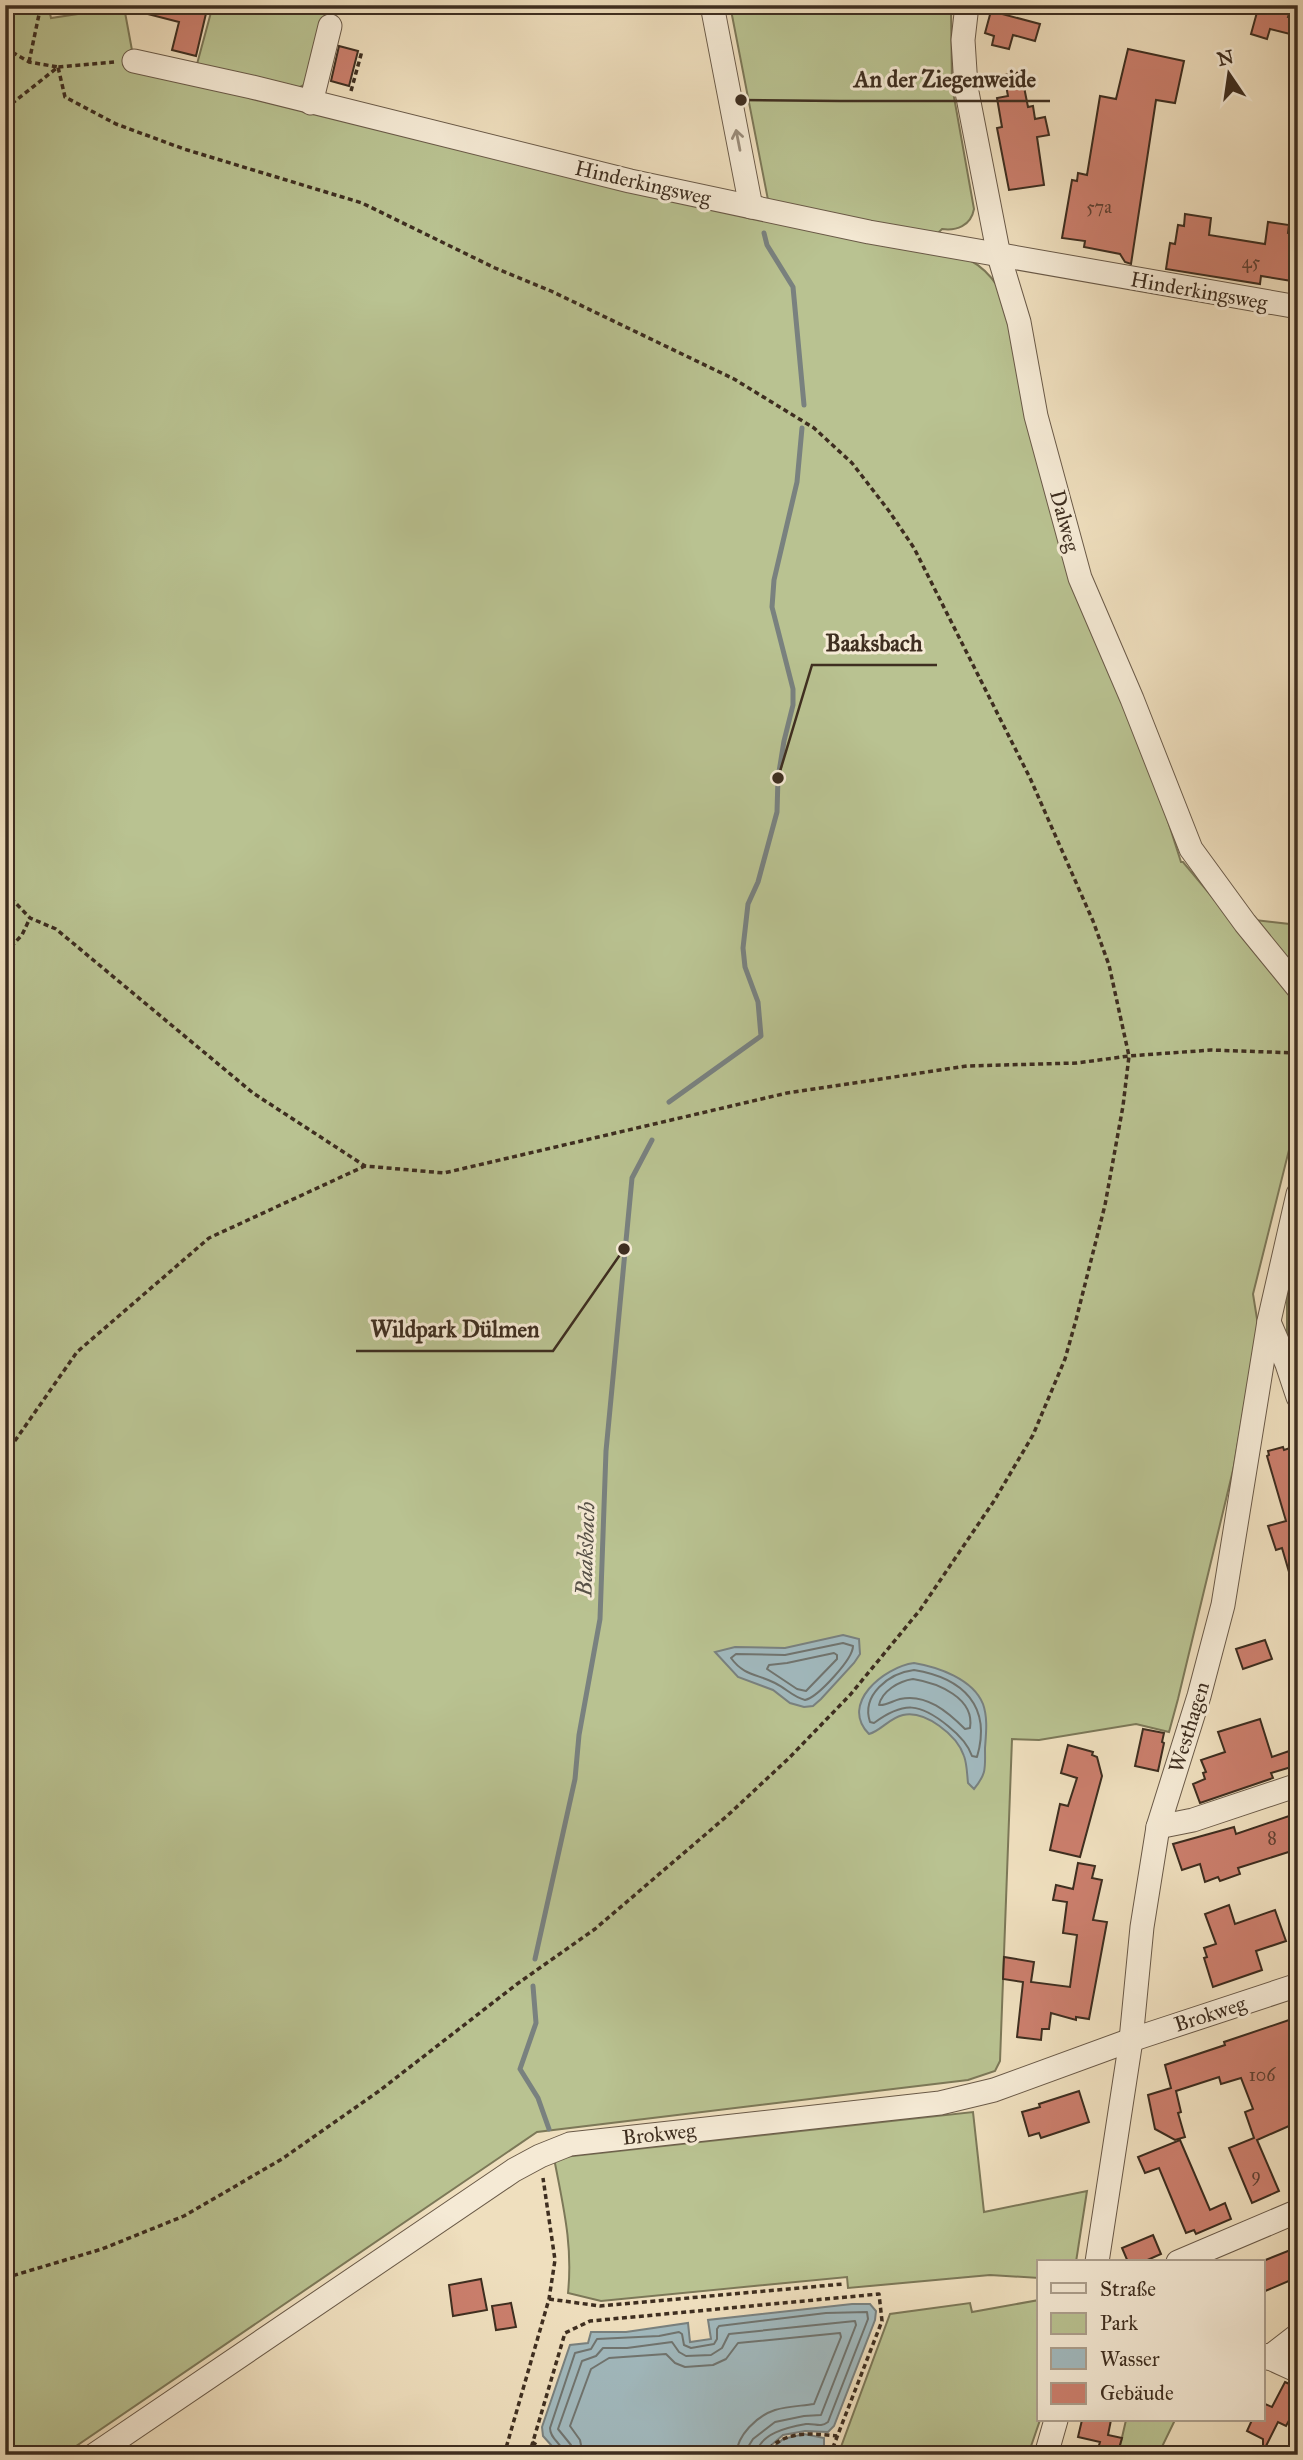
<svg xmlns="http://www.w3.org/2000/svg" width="1303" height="2460" font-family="'IM FELL Great Primer',serif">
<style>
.green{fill:#b9c291;stroke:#7c7858;stroke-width:2}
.water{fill:#a1b9be;stroke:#79817f;stroke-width:2}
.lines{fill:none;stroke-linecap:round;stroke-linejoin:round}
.shore{stroke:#70746f;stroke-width:2}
.stream{stroke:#79817f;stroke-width:5}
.building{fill:#cb7f6d;stroke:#3e2e20;stroke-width:2}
.minor-casing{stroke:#6a5a48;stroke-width:25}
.path{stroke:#3e2e20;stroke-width:3.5;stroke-dasharray:5 3.5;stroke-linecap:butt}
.minor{stroke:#f5ead5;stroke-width:23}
.oneway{stroke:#9a8c7a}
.labels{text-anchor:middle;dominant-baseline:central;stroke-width:6;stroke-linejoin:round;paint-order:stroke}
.number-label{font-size:18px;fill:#614233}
.street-label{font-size:21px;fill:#3e2e20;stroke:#f5ead5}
.water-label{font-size:23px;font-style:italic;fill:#575148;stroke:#f5ead5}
.leader{fill:none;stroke:#3e2e20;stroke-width:2.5}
.callout-dot{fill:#3e2e20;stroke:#f5ead5;stroke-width:2.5}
.callout-label{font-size:23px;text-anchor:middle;font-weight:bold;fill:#3e2e20;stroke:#f5ead5;stroke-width:6;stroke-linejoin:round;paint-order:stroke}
</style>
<rect width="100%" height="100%" fill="#efdfbe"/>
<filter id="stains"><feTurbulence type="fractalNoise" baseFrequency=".00286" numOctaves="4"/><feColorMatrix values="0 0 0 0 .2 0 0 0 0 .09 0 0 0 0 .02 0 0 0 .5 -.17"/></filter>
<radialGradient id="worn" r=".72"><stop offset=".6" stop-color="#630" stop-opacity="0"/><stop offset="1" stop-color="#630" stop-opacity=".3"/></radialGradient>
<g class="green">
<path d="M5 5H48L51 18 124 7 134 61 968 259C981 266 990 274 998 287L1181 862H1183L1234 923 1255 920 1298 925V1114L1253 1294 1258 1325 1234 1466 1178 1699 1169 1732 1136 1724 1039 1740 1012 1739 1000 2061 995 2071 968 2080 537 2132 63 2455H5Z"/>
<path d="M213 5H331L312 81 296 89 197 64Z"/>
<path d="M730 5 951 6 952 86 974 209C971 226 956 231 942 229L935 236 769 205Z"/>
<path d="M1298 1252V1373L1287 1338V1293Z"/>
<path d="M973 2112 984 2212 1087 2191 1076 2262H1039V2278L990 2275 848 2288 847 2277 601 2301 568 2293C573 2244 563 2206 554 2158Z"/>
<path d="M1039 2300 1040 2420 1028 2455H838L890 2314 970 2303 972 2312Z"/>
<path d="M1126 2420H1175L1158 2455H1118Z"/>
</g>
<g class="water">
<path d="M843 1635 859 1639 860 1654 854 1663 821 1699 813 1706 804 1707 790 1703 773 1690 738 1677 715 1652 735 1647 785 1648Z"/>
<path d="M914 1663C938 1667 973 1679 983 1704 988 1718 986 1734 985 1748 985 1768 987 1773 974 1789L968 1783C967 1774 967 1764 964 1756 957 1735 925 1710 903 1715 889 1718 881 1731 869 1734 839 1704 884 1667 914 1663Z"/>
<path d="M852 2304H870L876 2311 875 2320 834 2426 828 2432 805 2431 783 2435 760 2455H560L543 2436 542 2427 570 2345 588 2343 591 2332H626L688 2323 690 2342 711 2339 708 2320Z"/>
<path d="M804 2434 824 2438V2455H765L783 2439Z"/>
</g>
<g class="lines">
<g class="shore">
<path d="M843 1643 853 1646C853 1659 818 1697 805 1700 793 1697 787 1689 775 1683 758 1674 744 1676 731 1658L736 1654 785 1655Z"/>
<path d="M834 1653 837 1655V1659L806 1691 797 1689 767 1669 769 1665 787 1663Z"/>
<path d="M914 1670C963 1678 992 1706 977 1757L972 1756C968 1744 958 1734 948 1726 920 1703 904 1701 874 1723L870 1722C861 1695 889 1673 914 1670Z"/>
<path d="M913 1679C938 1683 975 1698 970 1728L965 1729C948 1712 926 1693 900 1699 892 1701 886 1706 879 1705 882 1691 899 1681 913 1679Z"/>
<path d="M564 2455C563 2443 550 2440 550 2428L575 2353 591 2349 597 2339 659 2336 679 2332 682 2334 684 2345 691 2348 714 2344 717 2339V2329L719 2326 826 2313 867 2312 868 2319 828 2422C820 2428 815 2423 806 2424 789 2427 759 2433 756 2455"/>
<path d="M573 2455 571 2445 558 2429 582 2361 596 2356 603 2348H627L672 2342 679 2352 686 2356 711 2355 722 2348 729 2334 855 2321 856 2325 821 2415 804 2416 775 2422 753 2439 748 2447 747 2455"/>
<path d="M583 2455 580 2440 570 2426 591 2369 609 2358 666 2354 675 2363 685 2367 713 2365 726 2359 738 2343 840 2333 841 2337 814 2404C802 2406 788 2406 775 2410 757 2416 737 2435 736 2455"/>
</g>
<g class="stream">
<path d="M764 233 767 245 793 287 804 405"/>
<path d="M669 1102 761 1036 758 1002 745 967 743 948 748 904 758 882 777 812 778 778 784 741 793 705V689L772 607 774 580 797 482 802 428"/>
<path d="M535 1959 575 1779 579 1735 600 1619 606 1451 632 1178 652 1140"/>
<path d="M533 1986 536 2023 520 2069 538 2098 549 2129"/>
</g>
</g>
<g class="building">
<path d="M137 5H208L196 56 172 50 179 22 136 11Z"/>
<path d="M1259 5H1292L1288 17 1298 19V36L1270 29 1267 39 1251 34Z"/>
<path d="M991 11 1040 24 1035 41 1013 35 1009 49 992 45 994 36 985 33Z"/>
<path d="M339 46 358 51 349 86 331 81Z"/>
<path d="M1128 49 1184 61 1175 103 1156 100 1131 264 1125 262 1120 254 1084 247 1085 241 1062 238 1072 180 1077 181 1078 173 1087 175 1100 96 1116 99Z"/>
<path d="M1021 72 1028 107 1033 106 1035 119 1045 117 1049 135 1037 137 1044 185 1009 190 997 128 1002 127 997 98 1008 96 1004 75Z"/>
<path d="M1185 214 1211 218 1209 235 1265 244 1268 222 1289 225 1288 233 1298 235V282L1261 276 1260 284 1166 269 1170 243 1175 244 1178 225 1184 226Z"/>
<path d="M1283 1447 1284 1450 1290 1448 1298 1472V1588L1294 1589 1282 1548 1276 1550 1268 1526 1286 1521 1267 1456 1269 1455 1268 1451Z"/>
<path d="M1265 1640 1272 1659 1243 1669 1236 1649Z"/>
<path d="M1260 1719 1272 1757 1298 1748V1765L1271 1773 1273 1778 1200 1803 1193 1784 1205 1779 1203 1773 1206 1772 1201 1760 1225 1752 1218 1732Z"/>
<path d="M1143 1729 1164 1733 1162 1742 1164 1743 1158 1771 1135 1766Z"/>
<path d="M1068 1745 1093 1752 1092 1755 1097 1757 1102 1776 1080 1857 1050 1850 1060 1804 1068 1806 1077 1778 1061 1773Z"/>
<path d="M1298 1813V1849L1238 1868 1240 1874 1220 1881 1218 1877 1205 1882 1200 1864 1182 1870 1173 1844 1234 1827 1236 1834Z"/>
<path d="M1078 1863 1095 1866 1092 1878 1102 1880 1093 1920 1107 1922 1089 2019 1076 2017V2020L1051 2013 1049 2029H1042L1041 2040 1017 2037 1023 1982 1003 1979 1004 1957 1034 1962 1031 1982 1070 1987 1077 1935 1063 1933 1067 1902 1053 1900 1056 1885 1073 1889Z"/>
<path d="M1229 1905 1235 1924 1275 1910 1286 1941 1256 1951 1262 1970 1213 1987 1204 1958 1207 1957 1204 1948 1216 1944 1205 1914Z"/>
<path d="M1298 2017V2052L1293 2054 1294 2057 1292 2058 1298 2073V2122L1257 2140 1279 2191 1252 2203 1229 2148 1254 2138 1245 2112 1253 2109 1241 2078 1221 2084 1219 2077 1176 2091 1181 2112 1178 2113 1185 2137 1175 2140 1155 2129 1148 2095 1171 2088 1165 2065 1225 2045 1224 2042Z"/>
<path d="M1079 2091 1089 2122 1041 2138 1039 2133 1029 2136 1022 2112 1040 2107 1039 2104Z"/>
<path d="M1180 2140 1210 2210 1225 2203 1231 2219 1196 2234 1194 2230 1186 2233 1159 2168 1145 2173 1138 2157Z"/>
<path d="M1153 2235 1161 2254 1143 2262H1128L1122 2248Z"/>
<path d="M1298 2247V2277L1263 2292V2261Z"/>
<path d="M481 2279 487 2310 453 2316 449 2285Z"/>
<path d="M511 2303 516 2327 496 2330 492 2306Z"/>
<path d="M1285 2382 1298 2388V2404L1286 2426 1278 2422 1263 2452V2439L1247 2431 1252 2420H1263V2403L1272 2407Z"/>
<path d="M1082 2420H1111L1108 2435 1122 2438 1117 2455 1097 2452 1100 2442 1078 2437Z"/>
</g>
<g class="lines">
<defs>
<g id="minor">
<path d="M712 5 751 207"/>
<path d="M967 5 963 40 966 87 999 256 1019 322 1036 416 1080 578 1132 699 1191 849 1245 923 1298 988"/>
<path d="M134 61 252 87 630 181 869 232 1298 307"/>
<path d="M311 103 330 26"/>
<path d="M1269 1322 1287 1364 1298 1397"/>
<path d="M1158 1827 1193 1820 1298 1785"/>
<path d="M1097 2262 1131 2040 1142 1927 1158 1827 1199 1696 1223 1605 1269 1321 1298 1194"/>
<path d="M1178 2262 1298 2211"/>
<path d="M1263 2355 1298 2371"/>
<path d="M1268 2358 1298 2335"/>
<path d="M94 2455 514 2170 540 2156 570 2144 940 2103 994 2090 1131 2040 1298 1985"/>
<path d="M1046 2455 1056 2420"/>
</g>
</defs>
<use href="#minor" class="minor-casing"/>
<g class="path">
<path d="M5 48 29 62 58 67"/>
<path d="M29 62 41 5"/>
<path d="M351 91 362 51"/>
<path d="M5 109 58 67 114 62"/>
<path d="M5 892 30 918 56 929 253 1093 365 1166 444 1173 787 1093 967 1066 1077 1063 1129 1056 1211 1050 1298 1053"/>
<path d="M5 953 22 935 30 918"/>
<path d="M5 1455 77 1352 209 1238 365 1166"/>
<path d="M5 2278 102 2249 184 2216 282 2159 379 2091 517 1984 595 1929 727 1816 789 1758 850 1695 920 1610 994 1501 1033 1435 1065 1359 1076 1320 1105 1205 1123 1106 1129 1056 1109 965 1093 921 1030 778 914 548 889 511 852 463 814 428 734 379 551 291 495 268 362 203 184 149 116 124 65 97 58 67"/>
<path d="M549 2299 600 2306 843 2284"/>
<path d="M532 2442 552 2455"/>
<path d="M504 2455 549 2299 555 2260 543 2178"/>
<path d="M529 2455 565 2333 590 2321 879 2294 882 2321 830 2455"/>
<path d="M763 2455C784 2430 808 2433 837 2436"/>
</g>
<use href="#minor" class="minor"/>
</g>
<defs><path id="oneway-shaft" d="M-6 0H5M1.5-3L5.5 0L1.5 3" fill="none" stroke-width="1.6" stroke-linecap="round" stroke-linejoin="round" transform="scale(1.75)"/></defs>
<use class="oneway" href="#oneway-shaft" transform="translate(738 140) rotate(-101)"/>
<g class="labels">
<g class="number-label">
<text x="1099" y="207">57a</text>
<text x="1251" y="262">45</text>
<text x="1272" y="1838">8</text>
<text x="1262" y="2075">106</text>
<text x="1256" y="2175">9</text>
</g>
<g class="street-label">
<text transform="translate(643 183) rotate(13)">Hinderkingsweg</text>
<text transform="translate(1199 291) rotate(10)">Hinderkingsweg</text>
<text transform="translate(1065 521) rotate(75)">Dalweg</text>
<text transform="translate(1189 1727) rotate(-73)">Westhagen</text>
<text transform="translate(1210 2014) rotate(-18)">Brokweg</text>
<text transform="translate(659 2134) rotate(-6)">Brokweg</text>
</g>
<g class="water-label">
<text transform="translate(585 1549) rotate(-88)">Baaksbach</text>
</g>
</g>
<path class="leader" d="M741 100L840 101H1050M778 778L812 665H937M624 1249L553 1351H356"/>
<g class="callout-dot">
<circle cx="741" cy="100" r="7"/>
<circle cx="778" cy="778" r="7"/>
<circle cx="624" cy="1249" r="7"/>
</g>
<g class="callout-label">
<text x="945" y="87">An der Ziegenweide</text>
<text x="874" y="651">Baaksbach</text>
<text x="455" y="1337">Wildpark Dülmen</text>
</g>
<rect width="1303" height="2460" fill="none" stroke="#efdfbe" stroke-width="28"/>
<rect x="7" y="7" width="1289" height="2446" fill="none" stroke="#3e2e20" stroke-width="3.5"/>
<rect x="14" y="14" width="1275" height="2432" fill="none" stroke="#3e2e20" stroke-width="2"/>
<rect x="1037" y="2260" width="228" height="161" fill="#f5ead5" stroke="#ac9f8d" stroke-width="2"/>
<rect x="1051" y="2283" width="35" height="10" fill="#f5ead5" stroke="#ac9f8d" stroke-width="2"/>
<text x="1100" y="2296" font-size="21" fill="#3e2e20">Straße</text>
<rect x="1051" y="2313" width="35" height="21" fill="#b9c291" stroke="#ac9f8d" stroke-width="2"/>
<text x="1100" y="2330" font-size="21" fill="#3e2e20">Park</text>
<rect x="1051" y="2348" width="35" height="21" fill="#a1b9be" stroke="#ac9f8d" stroke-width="2"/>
<text x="1100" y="2366" font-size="21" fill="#3e2e20">Wasser</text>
<rect x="1051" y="2383" width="35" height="21" fill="#cb7f6d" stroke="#ac9f8d" stroke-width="2"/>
<text x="1100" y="2400" font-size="21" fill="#3e2e20">Gebäude</text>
<g transform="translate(1229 74) rotate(347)" stroke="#f5ead5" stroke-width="5" paint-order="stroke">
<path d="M0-5L12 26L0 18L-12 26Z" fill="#3e2e20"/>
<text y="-10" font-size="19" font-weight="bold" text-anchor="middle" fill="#3e2e20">N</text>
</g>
<rect width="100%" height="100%" filter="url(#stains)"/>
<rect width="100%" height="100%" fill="url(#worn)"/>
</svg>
